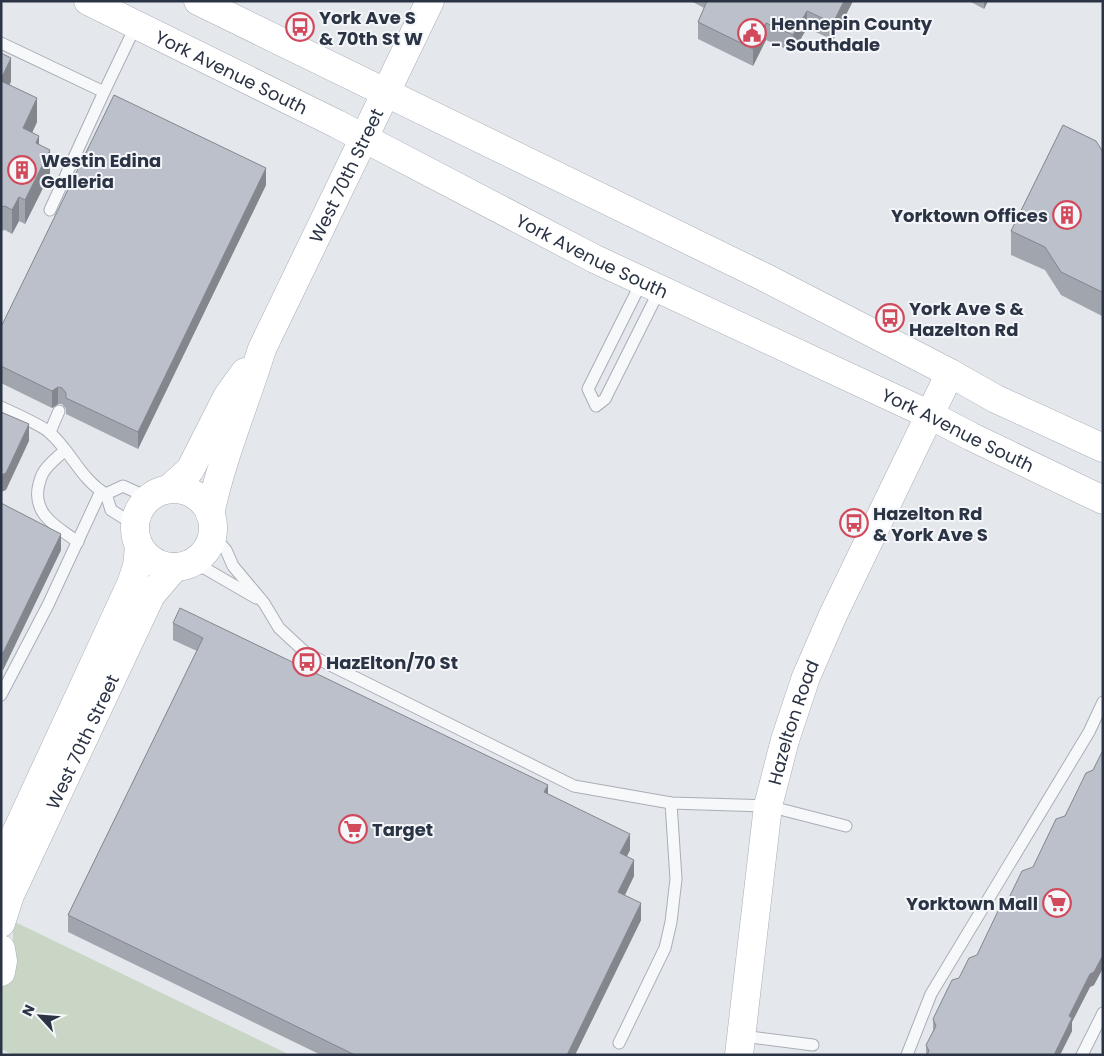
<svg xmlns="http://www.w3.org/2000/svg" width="1104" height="1056" font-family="Poppins,sans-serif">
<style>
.green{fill:#c9d6c5}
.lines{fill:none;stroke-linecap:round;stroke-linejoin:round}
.lane-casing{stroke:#a9aeb7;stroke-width:13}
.secondary-casing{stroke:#a9aeb7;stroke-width:29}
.lane{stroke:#f7f8fa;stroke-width:11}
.secondary{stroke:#fff;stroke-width:28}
.wall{fill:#a1a5ae}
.shaded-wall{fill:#83868d}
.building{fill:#bbc0ca;stroke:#83868d}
.labels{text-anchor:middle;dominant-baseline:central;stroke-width:4;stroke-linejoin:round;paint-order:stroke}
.poi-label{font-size:18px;font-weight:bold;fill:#2b3445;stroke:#f4f6f9;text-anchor:start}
.street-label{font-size:18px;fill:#2b3445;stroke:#f4f6f9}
</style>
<rect width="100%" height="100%" fill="#e4e7ec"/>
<path class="green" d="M13 921 290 1055H14L1 1049V987L13 965Z"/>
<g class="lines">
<defs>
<g id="lane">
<path d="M1 43 104 92 136 25"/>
<path d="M50 210 104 92"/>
<path d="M642 281 588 389 596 406 605 399 660 289"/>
<path d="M1 407C13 413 42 425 50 433 70 450 82 481 106 494L111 510 135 525"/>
<path d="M50 432 59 411"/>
<path d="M65 450C58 457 47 465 43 473 41 476 40 481 39 484 31 514 57 527 78 542"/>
<path d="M106 494 123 486 149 498"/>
<path d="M212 534 226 550 233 566 264 603 279 628 306 653 574 786 671 803 768 806 846 826"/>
<path d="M189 564 206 569 256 598"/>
<path d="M1 695 48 605 101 491"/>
<path d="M742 1036 813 1045"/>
<path d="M619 1043 665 948 671 922 676 879 671 803"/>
<path d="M907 1055 931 994 1089 732 1103 702"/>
<path d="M1082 1055 1103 1013"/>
</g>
<g id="secondary">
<path id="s1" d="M88 1 337 124 595 259 930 415 972 437 1103 500"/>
<path d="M198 1 764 277 950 373 996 399 1103 448"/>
<path d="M169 489 190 470 227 397 245 372"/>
<circle cx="174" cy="528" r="39"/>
<path id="s2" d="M210 514C222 457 245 404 262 349L430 1"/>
<path d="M1 865 131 584 137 566 139 547"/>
<path id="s3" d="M1 923 10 895 151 595 175 567"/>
<path d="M1 949 3 961 1 972"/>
<path id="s4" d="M739 1055 768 806 785 740 806 677 833 615 950 373"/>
</g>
</defs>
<use href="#lane" class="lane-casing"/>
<use href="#secondary" class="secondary-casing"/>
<use href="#lane" class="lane"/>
<use href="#secondary" class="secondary"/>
</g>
<g class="wall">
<path d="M691 1H853L833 40 807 28 793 52 766 40 753 66 698 39V22L704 8Z"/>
<path d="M969 1H988L984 9Z"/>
<path d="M1 53 11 81 10 85 37 122 32 133 39 144 50 174 25 224 19 221 12 234 5 230 1 231Z"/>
<path d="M1103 152V314L1102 316 1061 295 1045 270 1011 255V231Z"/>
<path d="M266 185 138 449 66 414V409L62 404H58L52 408 1 383V327Z"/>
<path d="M1 503 61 550 3 670 1 669Z"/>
<path d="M173 623 548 794 630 850 627 856 634 876 625 895 641 920 575 1055H321L68 932V915L197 651 173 640Z"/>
<path d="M1103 752V968L1094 985 1090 987 1072 1022V1031L1060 1055H926V1045L933 1031V1019L959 978 977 955 1004 908 1033 867 1093 770Z"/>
</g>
<g class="shaded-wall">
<path d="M844 1H853L833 40V23Z"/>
<path d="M984 1H988L984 9Z"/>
<path d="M807 11V28L793 52V35Z"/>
<path d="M766 23V40L753 66V49Z"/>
<path d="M11 58V81L1 102V79Z"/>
<path d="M37 98V122L23 152V128Z"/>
<path d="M39 136V160L36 143Z"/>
<path d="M50 150V174L25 224V200Z"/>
<path d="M266 168V185L138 449V432Z"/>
<path d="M19 197V221L12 234V210Z"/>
<path d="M1103 290V314L1102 316V292Z"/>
<path d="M58 387V404L52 408V391Z"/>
<path d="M29 424V441L6 490 1 492V475Z"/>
<path d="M61 534V550L3 670V653Z"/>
<path d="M548 785V802L544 792Z"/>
<path d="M630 834V850L620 870V853Z"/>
<path d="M634 860V876L618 909V892Z"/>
<path d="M641 903V920L575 1055H567Z"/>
<path d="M1103 955V968L1094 985 1090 987 1072 1022V1031L1060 1055H1054L1069 1016 1090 974Z"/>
</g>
<g class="building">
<path d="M707 1H844L833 23 807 11 793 35 766 23 753 49 698 22Z"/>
<path d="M1 53 11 58 1 79Z"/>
<path d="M1 81 37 98 23 128 39 136 36 143 50 150 25 200 19 197 12 210 5 206 1 207Z"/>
<path d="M114 95 266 168 138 432 66 398V393L62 388 58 387 52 391 1 366V327Z"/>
<path d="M1063 125 1096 141 1103 152V290L1102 292 1061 272 1045 247 1011 231Z"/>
<path d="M1 412 29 424 6 473 1 475Z"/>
<path d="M1 503 61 534 3 653 1 652Z"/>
<path d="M180 608 548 785 544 792 630 834 620 853 634 860 618 892 641 903 567 1055H355L68 915 203 638 173 623Z"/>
<path d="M1102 752H1103V955L1094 972 1090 974 1069 1016 1072 1018 1054 1055H927L929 1051 926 1045 936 1026 933 1019 952 980 959 978 969 958 977 955 998 911 1004 908 1022 871 1033 867 1056 819 1065 816 1086 773 1093 770Z"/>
</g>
<defs>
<symbol id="bus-ring" viewBox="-11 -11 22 22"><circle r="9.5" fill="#f4f6f9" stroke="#d1495b" stroke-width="1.5"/><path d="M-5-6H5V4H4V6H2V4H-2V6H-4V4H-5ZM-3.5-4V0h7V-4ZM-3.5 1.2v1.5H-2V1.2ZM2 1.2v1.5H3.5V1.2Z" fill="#d1495b"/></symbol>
<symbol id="civic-ring" viewBox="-11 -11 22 22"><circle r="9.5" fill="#f4f6f9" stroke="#d1495b" stroke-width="1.5"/><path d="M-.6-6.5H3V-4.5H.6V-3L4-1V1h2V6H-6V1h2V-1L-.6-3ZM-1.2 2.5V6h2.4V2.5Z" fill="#d1495b"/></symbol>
<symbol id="building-ring" viewBox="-11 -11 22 22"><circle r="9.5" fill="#f4f6f9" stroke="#d1495b" stroke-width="1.5"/><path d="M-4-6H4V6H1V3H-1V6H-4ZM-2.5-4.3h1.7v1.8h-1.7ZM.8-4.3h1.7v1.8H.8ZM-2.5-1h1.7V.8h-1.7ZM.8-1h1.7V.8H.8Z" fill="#d1495b"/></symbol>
<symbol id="supermarket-ring" viewBox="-11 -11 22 22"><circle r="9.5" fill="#f4f6f9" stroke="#d1495b" stroke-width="1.5"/><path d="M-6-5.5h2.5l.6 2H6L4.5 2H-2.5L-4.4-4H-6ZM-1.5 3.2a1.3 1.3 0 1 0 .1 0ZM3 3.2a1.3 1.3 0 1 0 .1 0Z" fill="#d1495b"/></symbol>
</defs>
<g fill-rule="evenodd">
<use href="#bus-ring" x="284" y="11" width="32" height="32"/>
<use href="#civic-ring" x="736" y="17" width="32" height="32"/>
<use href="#building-ring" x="6" y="154" width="32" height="32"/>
<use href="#building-ring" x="1051" y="199" width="32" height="32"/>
<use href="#bus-ring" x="874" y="302" width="32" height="32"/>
<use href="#bus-ring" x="838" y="507" width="32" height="32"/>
<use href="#bus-ring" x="291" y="646" width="32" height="32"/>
<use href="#supermarket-ring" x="337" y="813" width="32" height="32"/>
<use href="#supermarket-ring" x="1041" y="887" width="32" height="32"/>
</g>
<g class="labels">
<g class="poi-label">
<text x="319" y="17">York Ave S<tspan x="319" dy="21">&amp; 70th St W</tspan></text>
<text x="771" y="23">Hennepin County<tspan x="771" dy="21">- Southdale</tspan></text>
<text x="41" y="160">Westin Edina<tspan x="41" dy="21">Galleria</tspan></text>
<text x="1048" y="215" text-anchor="end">Yorktown Offices</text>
<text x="909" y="308">York Ave S &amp;<tspan x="909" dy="21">Hazelton Rd</tspan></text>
<text x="873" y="513">Hazelton Rd<tspan x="873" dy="21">&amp; York Ave S</tspan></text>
<text x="326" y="662">HazElton/70 St</text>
<text x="372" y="829">Target</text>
<text x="1038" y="903" text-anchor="end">Yorktown Mall</text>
</g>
<g class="street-label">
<text stroke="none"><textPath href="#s1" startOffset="160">York Avenue South</textPath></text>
<text stroke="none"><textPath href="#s2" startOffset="366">West 70th Street</textPath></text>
<text stroke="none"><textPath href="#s1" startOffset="565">York Avenue South</textPath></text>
<text stroke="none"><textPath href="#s1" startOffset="970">York Avenue South</textPath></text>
<text stroke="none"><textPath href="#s4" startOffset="338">Hazelton Road</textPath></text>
<text stroke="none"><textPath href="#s3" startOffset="199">West 70th Street</textPath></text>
</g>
</g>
<rect width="1104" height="1056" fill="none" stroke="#2b3445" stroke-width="5"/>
<g transform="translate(40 1016) rotate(296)" stroke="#f4f6f9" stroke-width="4" paint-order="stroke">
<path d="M0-4L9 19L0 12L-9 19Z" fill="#2b3445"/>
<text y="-8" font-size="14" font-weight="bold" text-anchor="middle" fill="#2b3445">N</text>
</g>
</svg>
